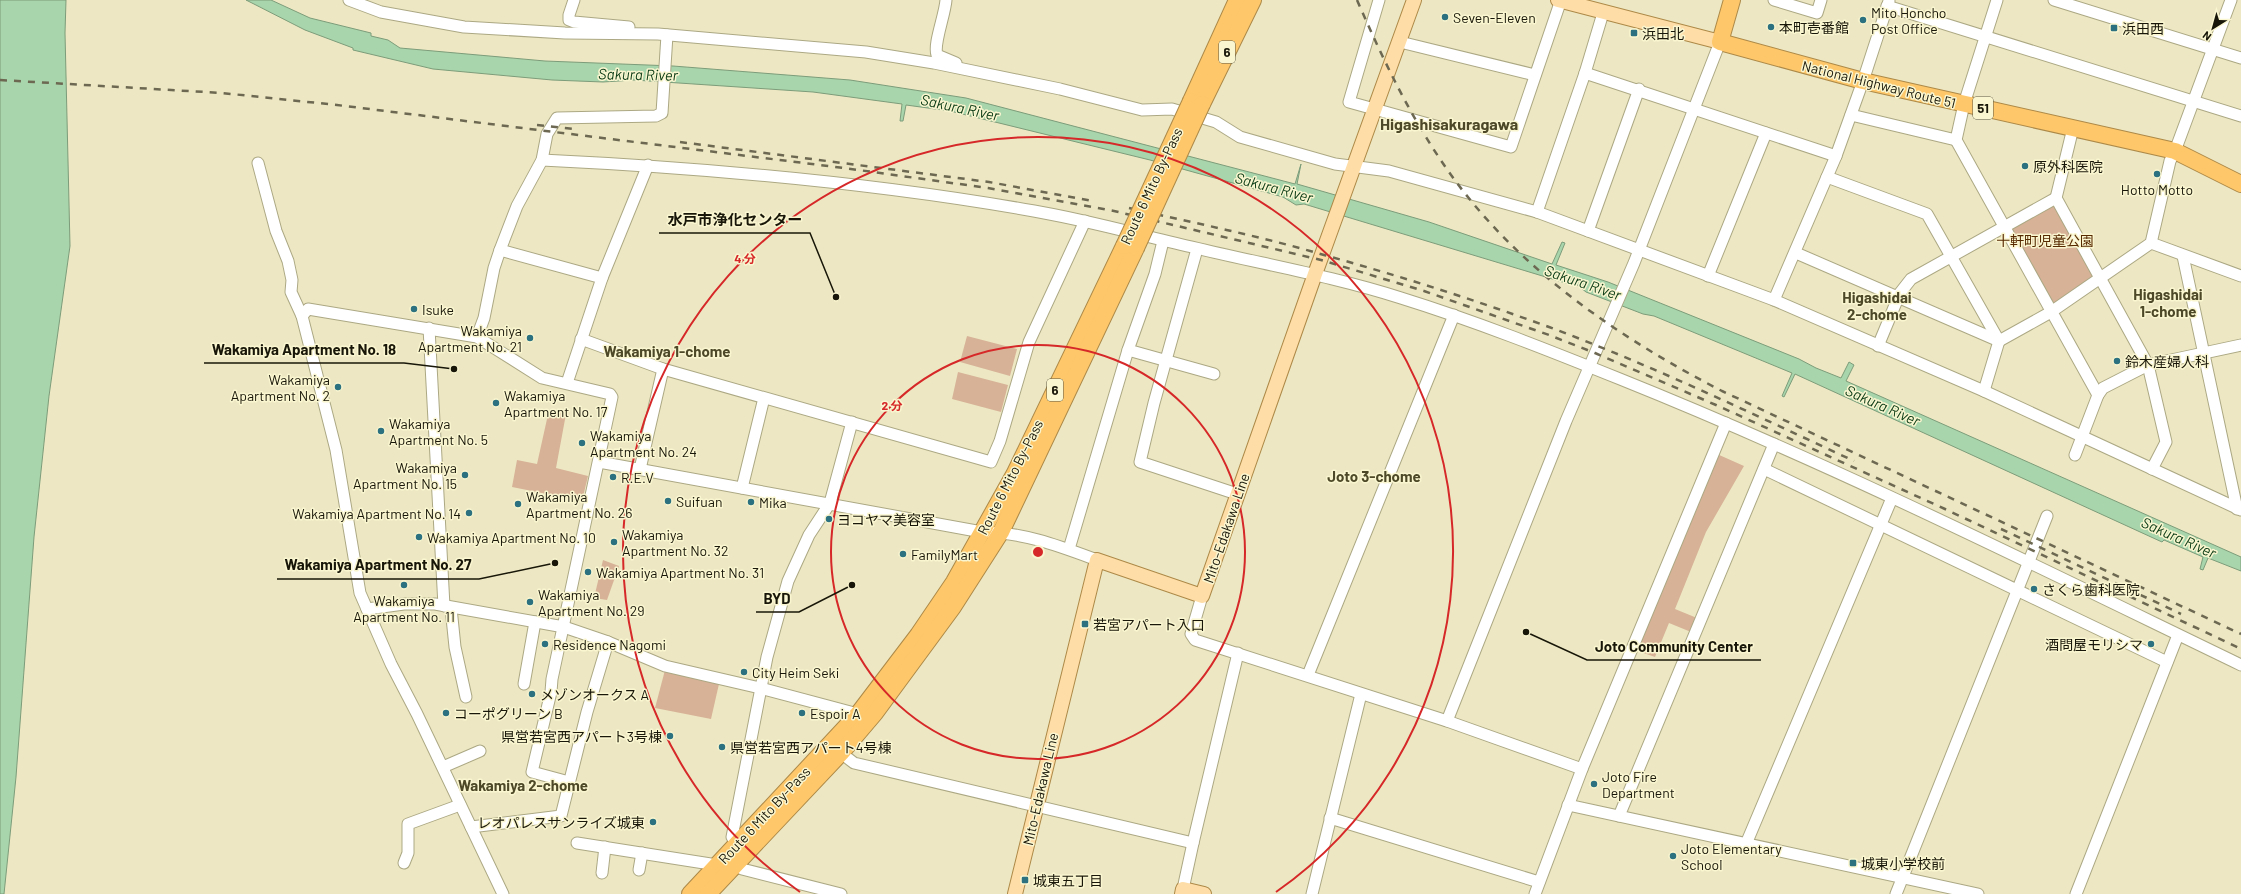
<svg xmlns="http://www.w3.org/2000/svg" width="2241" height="894" font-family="Barlow,'Noto Sans JP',sans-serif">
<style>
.green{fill:#d7b297}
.water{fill:#a8d5ab;stroke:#7d9c7a}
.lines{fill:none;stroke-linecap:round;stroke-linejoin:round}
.minor-casing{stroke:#aca884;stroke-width:13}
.major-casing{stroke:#ad8948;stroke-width:16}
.highway-casing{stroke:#ad8948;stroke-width:18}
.minor{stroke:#fff;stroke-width:11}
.major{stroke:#fedda6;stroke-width:14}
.highway{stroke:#fdc76a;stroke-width:16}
.rail{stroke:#6c6851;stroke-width:2.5;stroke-dasharray:7 7;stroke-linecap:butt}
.highway-bridge-casing{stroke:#ad8948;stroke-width:18;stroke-linecap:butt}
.highway-bridge{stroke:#fdc76a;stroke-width:16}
.ring{fill:none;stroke:#d62828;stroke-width:2}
.poi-dot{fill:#2b717f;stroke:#faf6d0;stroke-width:1.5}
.labels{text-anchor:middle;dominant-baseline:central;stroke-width:3;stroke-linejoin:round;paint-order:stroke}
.shield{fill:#faf6d0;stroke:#5c5944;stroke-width:1}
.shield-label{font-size:13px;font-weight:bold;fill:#181608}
.poi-label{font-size:14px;fill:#181608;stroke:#faf6d0;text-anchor:start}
.street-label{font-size:14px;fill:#181608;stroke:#faf6d0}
.park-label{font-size:14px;fill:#562900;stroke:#faf6d0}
.water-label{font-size:15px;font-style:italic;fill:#0c3d16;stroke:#faf6d0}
.neighbourhood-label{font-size:15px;font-weight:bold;fill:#4d4928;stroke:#faf6d0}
.quarter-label{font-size:16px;font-weight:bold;fill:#4d4928;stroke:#faf6d0}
.centre{fill:#d62828;stroke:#faf6d0;stroke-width:2}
.ring-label{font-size:12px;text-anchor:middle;font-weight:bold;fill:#d62828;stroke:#faf6d0;stroke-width:3;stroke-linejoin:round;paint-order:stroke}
.leader{fill:none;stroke:#181608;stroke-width:1.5}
.callout-dot{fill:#181608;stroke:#faf6d0;stroke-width:1.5}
.callout-label{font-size:15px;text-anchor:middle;font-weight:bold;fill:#181608;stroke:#faf6d0;stroke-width:3;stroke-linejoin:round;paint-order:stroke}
</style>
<rect width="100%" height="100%" fill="#ede8c3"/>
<g class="green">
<path d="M2051 207H2055L2093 275V278L2057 303 2053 302 2009 229Z"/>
<path d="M967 336 1017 349 1010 376 960 362Z"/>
<path d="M958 372 1008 385 1001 412 952 399Z"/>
<path d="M549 410 566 414 556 468 588 476 582 501 512 487 517 460 537 464Z"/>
<path d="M1717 454 1744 466 1706 532 1675 609 1697 618 1691 632 1669 623 1655 657 1635 650Z"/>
<path d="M603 560 619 566 607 600 594 598Z"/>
<path d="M665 670 719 684 711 719 655 708Z"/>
</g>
<g class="water">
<path d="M0 0H66L65 33 70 246 49 396 34 537 16 777 4 894H0Z"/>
<path d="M246 0H271L310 18 371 33V36L388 40 400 48 545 61 673 66 850 80 966 98 1295 184 1301 164 1297 184 1429 222 1552 264 1562 242 1565 243 1556 265 1608 282 1799 359 1816 368 1841 378 1849 362 1854 365 1846 381 2241 557V571L2208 558 2203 570 2200 569 2203 557 2164 540 2162 542 1795 374 1784 397 1782 396 1792 373 1654 316 1643 314 1586 292 1575 283 1569 284 1304 204 1296 205 1283 197 1150 160 950 111 906 105 903 121H900L902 104 813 92 634 80 603 82 552 80 433 69 353 50V48L305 30Z"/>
</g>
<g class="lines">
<defs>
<g id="minor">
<path d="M349 0 381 12 464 27 565 33 658 34 866 52 934 63 1060 89 1142 110 1172 109 1216 122 1240 137 1335 164 1389 171 1537 212 1774 300 1984 391 2241 510"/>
<path d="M574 0 569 15V20L574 22 629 27"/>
<path d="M946 0C945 15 933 44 937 55L956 63"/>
<path d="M1379 0 1349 102 1511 147 1561 0"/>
<path d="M1774 0 1817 13 1821 0"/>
<path d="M1997 0 1964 104 1956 140 2098 395 2075 455"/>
<path d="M2054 0 2241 58"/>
<path d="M1887 6 2241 116"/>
<path d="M1400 42 1535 75"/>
<path d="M1585 73 1836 156"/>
<path d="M1851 115 1956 140"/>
<path d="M2073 128 2056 198 2148 365 2166 442 2152 469"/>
<path d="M542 160C708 168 871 182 1034 211 1087 220 1139 235 1192 247 1262 264 1332 276 1401 298 1475 321 1548 350 1620 379 1832 464 2036 566 2241 665"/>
<path d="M258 163 276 231 288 261 292 280 291 292 302 316"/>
<path d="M1827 177 1927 214 1999 341 1984 391"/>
<path d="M1537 212 1585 73 1603 13"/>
<path d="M1588 231 1639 89"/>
<path d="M2151 243 2241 276"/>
<path d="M1197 249 1154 403 1140 462 1237 494"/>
<path d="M500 250 602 278"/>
<path d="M1796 253 1999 341 2051 312 2151 243 2170 161 2175 151 2231 0"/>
<path d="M2183 256 2237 509"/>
<path d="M1708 276 1766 133"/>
<path d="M1774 300 1836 156 1863 81 1889 1"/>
<path d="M429 328 444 606"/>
<path d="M477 337 484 318 494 268 500 250 517 206 542 160 547 134 557 118 656 116 662 113 667 35"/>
<path d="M581 339 663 369 991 462 1000 441 1029 342 1085 221"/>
<path d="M1878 346 1900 293 1911 279 2056 198"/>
<path d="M1128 350 1214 374"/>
<path d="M567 383 602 278 648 165"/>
<path d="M2098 395 2103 388 2148 365 2241 345"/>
<path d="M599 462 982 532C1023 532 1059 546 1097 560"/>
<path d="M640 469 663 369"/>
<path d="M1764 469 2167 662"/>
<path d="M742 488 763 402"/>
<path d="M1069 549 1128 350 1155 274 1163 241"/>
<path d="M1202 596 1191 634 1195 640 1447 721 1582 769"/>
<path d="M451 608 455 647 466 697"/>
<path d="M367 609 404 604H435L564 627 608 642 665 666 760 688 858 714"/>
<path d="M1308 675 1454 315"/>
<path d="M524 684 535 622"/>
<path d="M1447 721 1566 421 1634 263 1720 42"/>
<path d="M841 753 854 763 1193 843"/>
<path d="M443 767 480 751"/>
<path d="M1568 805 1978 894"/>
<path d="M1619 816 1774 444"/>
<path d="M1330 818 1539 882"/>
<path d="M471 827 561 816 587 712 608 642"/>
<path d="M577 843 717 865"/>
<path d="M737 844 732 837 733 832 767 657 788 581 809 535 830 503 852 422"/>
<path d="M1746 844 1892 498"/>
<path d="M729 862 742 869 841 894"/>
<path d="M404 863 408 853V824L460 805"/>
<path d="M639 870 642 853"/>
<path d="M602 873 605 847"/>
<path d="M1183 889 1193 843 1238 653"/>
<path d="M503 894 417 714 391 664 360 593 336 450 302 316 308 309 477 337 542 378 610 394 612 397 552 679 551 692 532 772 569 782"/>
<path d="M1312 894 1361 694"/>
<path d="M1535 894 1582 769 1726 423"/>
<path d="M1896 894 2047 516"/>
<path d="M2076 894 2178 635"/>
</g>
<g id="major">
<path d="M1558 0 1720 42"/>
<path d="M1015 894 1097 560 1202 596 1315 274 1414 0"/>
<path d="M1182 894 1183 889 1204 894"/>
</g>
<g id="highway">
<path d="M1732 0 1720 42 1863 81 2175 151 2241 184"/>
<path d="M1191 101 1237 0"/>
<path d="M1202 104 1253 0"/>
<path d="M690 894 858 714 918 635 954 582 1015 473 1124 246"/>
<path d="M708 894 841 753 875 713 953 607 1001 532 1136 248"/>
</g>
</defs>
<use href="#minor" class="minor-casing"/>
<use href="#major" class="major-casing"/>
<use href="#highway" class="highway-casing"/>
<use href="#minor" class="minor"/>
<use href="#major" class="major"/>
<use href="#highway" class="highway"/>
<g class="rail">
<path d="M1357 0C1385 64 1415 127 1457 183 1525 274 1623 340 1722 391L2241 634"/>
<path d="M0 80 222 93 337 105 844 168 988 188 1114 211 1321 260 1424 291 1549 335 1595 353 1716 405 1945 509 2241 649"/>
<path d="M537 125 575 129"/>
<path d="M680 142 989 182 1093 201"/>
<path d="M1129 208C1194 223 1260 236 1324 255 1400 276 1475 300 1549 327 1653 366 1753 414 1854 461"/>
<path d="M2001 529 2181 614"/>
</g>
<defs>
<g id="highway-bridge">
<path d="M1124 246 1191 101"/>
<path d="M1136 248 1202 104"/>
</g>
</defs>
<use href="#highway-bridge" class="highway-bridge-casing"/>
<use href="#highway-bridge" class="highway-bridge"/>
</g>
<g class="ring">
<circle cx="1038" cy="552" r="207"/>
<path d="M800 892A415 415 0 1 1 1276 892"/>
</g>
<g class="poi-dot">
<circle cx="1445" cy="17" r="4"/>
<circle cx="1863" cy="20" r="4"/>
<circle cx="1771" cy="27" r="4"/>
<rect x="2110" y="24" width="8" height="8" rx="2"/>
<rect x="1630" y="29" width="8" height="8" rx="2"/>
<circle cx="2025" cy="166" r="4"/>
<circle cx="2157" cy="174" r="4"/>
<circle cx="414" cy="309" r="4"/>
<circle cx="530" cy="338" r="4"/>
<circle cx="2117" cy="361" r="4"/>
<circle cx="338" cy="387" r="4"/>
<circle cx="496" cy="403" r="4"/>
<circle cx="381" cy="431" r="4"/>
<circle cx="582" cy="443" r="4"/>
<circle cx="465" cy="475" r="4"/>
<circle cx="613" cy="477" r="4"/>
<circle cx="668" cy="501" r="4"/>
<circle cx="751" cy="502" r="4"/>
<circle cx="518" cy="504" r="4"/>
<circle cx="469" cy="513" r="4"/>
<circle cx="829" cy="519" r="4"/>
<circle cx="419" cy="537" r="4"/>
<circle cx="614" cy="542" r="4"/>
<circle cx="903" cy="554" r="4"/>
<circle cx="588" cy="572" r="4"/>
<circle cx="404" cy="585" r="4"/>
<circle cx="2034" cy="589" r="4"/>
<circle cx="530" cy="602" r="4"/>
<rect x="1081" y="620" width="8" height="8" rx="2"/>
<circle cx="545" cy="644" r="4"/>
<circle cx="2151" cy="644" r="4"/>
<circle cx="744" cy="672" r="4"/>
<circle cx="532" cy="694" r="4"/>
<circle cx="446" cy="713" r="4"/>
<circle cx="802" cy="713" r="4"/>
<circle cx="670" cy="736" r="4"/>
<circle cx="722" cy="747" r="4"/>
<circle cx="1594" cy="784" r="4"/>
<circle cx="653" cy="822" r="4"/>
<circle cx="1673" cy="856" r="4"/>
<rect x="1849" y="859" width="8" height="8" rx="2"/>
<rect x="1021" y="876" width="8" height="8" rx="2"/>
</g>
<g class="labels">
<g class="shield">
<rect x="1219" y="41" width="16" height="22" rx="3"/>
<rect x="1973" y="97" width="20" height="22" rx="3"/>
<rect x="1047" y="379" width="16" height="22" rx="3"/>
</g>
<g class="shield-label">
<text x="1227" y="52">6</text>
<text x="1983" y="108">51</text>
<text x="1055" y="390">6</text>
</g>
<g class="poi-label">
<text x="1871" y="12">Mito Honcho<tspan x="1871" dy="16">Post Office</tspan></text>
<text x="1453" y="17">Seven-Eleven</text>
<text x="1779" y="27">本町壱番館</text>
<text x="2122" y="28">浜田西</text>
<text x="1642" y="33">浜田北</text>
<text x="2033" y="166">原外科医院</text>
<text x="2157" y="189" text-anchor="middle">Hotto Motto</text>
<text x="422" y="309">Isuke</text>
<text x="522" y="330" text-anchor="end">Wakamiya<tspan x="522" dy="16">Apartment No. 21</tspan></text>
<text x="2125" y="361">鈴木産婦人科</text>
<text x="330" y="379" text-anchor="end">Wakamiya<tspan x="330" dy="16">Apartment No. 2</tspan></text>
<text x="504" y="395">Wakamiya<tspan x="504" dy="16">Apartment No. 17</tspan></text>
<text x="389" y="423">Wakamiya<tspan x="389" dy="16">Apartment No. 5</tspan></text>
<text x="590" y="435">Wakamiya<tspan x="590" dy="16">Apartment No. 24</tspan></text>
<text x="457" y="467" text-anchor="end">Wakamiya<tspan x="457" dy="16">Apartment No. 15</tspan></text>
<text x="621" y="477">R.E.V</text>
<text x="526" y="496">Wakamiya<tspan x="526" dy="16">Apartment No. 26</tspan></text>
<text x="676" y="501">Suifuan</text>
<text x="759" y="502">Mika</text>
<text x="461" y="513" text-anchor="end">Wakamiya Apartment No. 14</text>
<text x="837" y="519">ヨコヤマ美容室</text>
<text x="622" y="534">Wakamiya<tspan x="622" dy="16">Apartment No. 32</tspan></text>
<text x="427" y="537">Wakamiya Apartment No. 10</text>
<text x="911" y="554">FamilyMart</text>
<text x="596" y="572">Wakamiya Apartment No. 31</text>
<text x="2042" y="589">さくら歯科医院</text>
<text x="538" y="594">Wakamiya<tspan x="538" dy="16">Apartment No. 29</tspan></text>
<text x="404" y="600" text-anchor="middle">Wakamiya<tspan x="404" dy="16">Apartment No. 11</tspan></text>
<text x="1093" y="624">若宮アパート入口</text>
<text x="553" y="644">Residence Nagomi</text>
<text x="2143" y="644" text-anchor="end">酒問屋モリシマ</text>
<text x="752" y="672">City Heim Seki</text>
<text x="540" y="694">メゾンオークス A</text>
<text x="454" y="713">コーポグリーン B</text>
<text x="810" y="713">Espoir A</text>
<text x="662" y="736" text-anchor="end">県営若宮西アパート3号棟</text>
<text x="730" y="747">県営若宮西アパート4号棟</text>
<text x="1602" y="776">Joto Fire<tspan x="1602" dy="16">Department</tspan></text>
<text x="645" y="822" text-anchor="end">レオパレスサンライズ城東</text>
<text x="1681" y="848">Joto Elementary<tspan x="1681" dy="16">School</tspan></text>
<text x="1861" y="863">城東小学校前</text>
<text x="1033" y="880">城東五丁目</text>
</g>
<g class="street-label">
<text transform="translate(1879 84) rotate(14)">National Highway Route 51</text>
<text transform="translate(1151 186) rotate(-65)">Route 6 Mito By-Pass</text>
<text transform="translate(1010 477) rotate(-63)">Route 6 Mito By-Pass</text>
<text transform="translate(1226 528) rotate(-71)">Mito-Edakawa Line</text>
<text transform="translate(1040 789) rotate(-77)">Mito-Edakawa Line</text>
<text transform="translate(764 815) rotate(-47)">Route 6 Mito By-Pass</text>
</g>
<g class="park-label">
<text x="2045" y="240">十軒町児童公園</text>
</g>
<g class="water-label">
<text transform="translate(638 74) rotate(1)">Sakura River</text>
<text transform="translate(960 107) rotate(12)">Sakura River</text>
<text transform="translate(1274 187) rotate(15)">Sakura River</text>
<text transform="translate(1583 282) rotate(19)">Sakura River</text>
<text transform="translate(1883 405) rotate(24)">Sakura River</text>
<text transform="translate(2179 537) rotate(24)">Sakura River</text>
</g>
<g class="neighbourhood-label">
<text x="2168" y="294">Higashidai<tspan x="2168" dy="17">1-chome</tspan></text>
<text x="1877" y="297">Higashidai<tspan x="1877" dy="17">2-chome</tspan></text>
<text x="667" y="351">Wakamiya 1-chome</text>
<text x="1374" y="476">Joto 3-chome</text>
<text x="523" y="785">Wakamiya 2-chome</text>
</g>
<g class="quarter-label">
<text x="1449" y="123">Higashisakuragawa</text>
</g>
</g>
<circle cx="1038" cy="552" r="6" class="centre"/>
<g class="ring-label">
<text x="745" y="263">4 分</text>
<text x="892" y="410">2 分</text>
</g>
<path class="leader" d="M836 297L810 233H659M454 369L404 363H204M555 563L479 579H277M852 585L799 612H756M1526 632L1587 660H1761"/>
<g class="callout-dot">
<circle cx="836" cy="297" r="4"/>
<circle cx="454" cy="369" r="4"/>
<circle cx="555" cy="563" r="4"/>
<circle cx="852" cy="585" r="4"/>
<circle cx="1526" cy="632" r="4"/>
</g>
<g class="callout-label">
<text x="735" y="225">水戸市浄化センター</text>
<text x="304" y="355">Wakamiya Apartment No. 18</text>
<text x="378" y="570">Wakamiya Apartment No. 27</text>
<text x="777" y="604">BYD</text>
<text x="1674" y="652">Joto Community Center</text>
</g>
<g transform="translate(2213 28) rotate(217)" stroke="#faf6d0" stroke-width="3" paint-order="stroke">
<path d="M0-3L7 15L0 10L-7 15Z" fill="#181608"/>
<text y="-6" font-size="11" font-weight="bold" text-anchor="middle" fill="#181608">N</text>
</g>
</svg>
